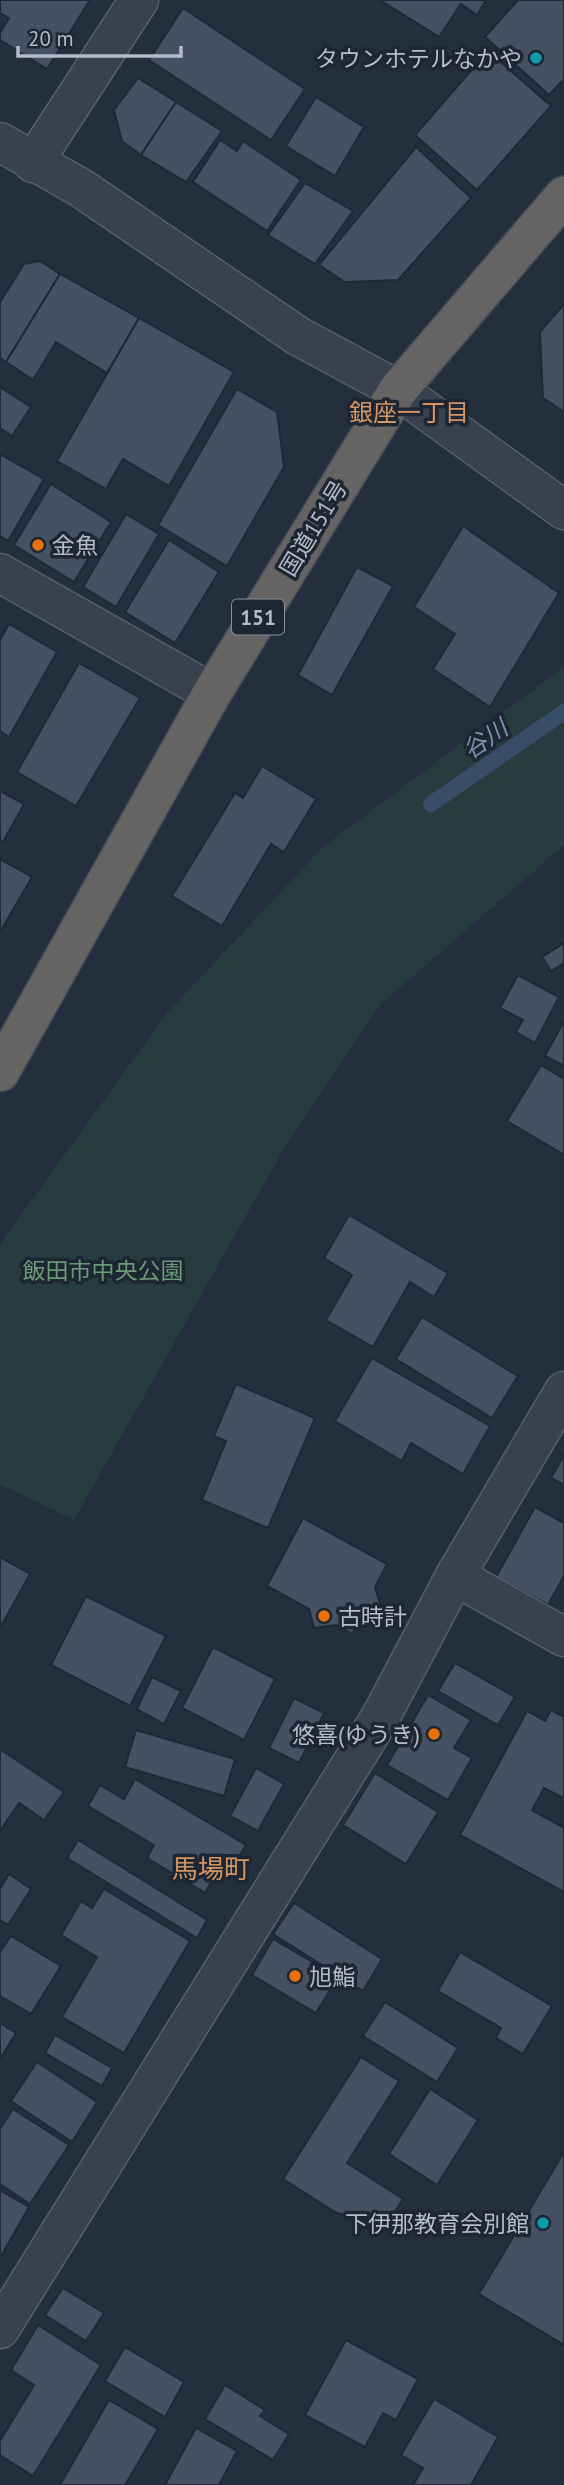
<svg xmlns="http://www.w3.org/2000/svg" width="564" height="2485" font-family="'PT Sans','Noto Sans JP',sans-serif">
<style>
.green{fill:#263c3f}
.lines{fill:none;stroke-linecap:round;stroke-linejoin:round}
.stream{stroke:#394c67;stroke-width:16}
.building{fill:#455162;stroke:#1f2835;stroke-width:2}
.minor-casing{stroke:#565f6c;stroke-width:41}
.tertiary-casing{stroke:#565f6c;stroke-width:41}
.trunk-casing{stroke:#434c59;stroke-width:41}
.minor{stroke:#38414e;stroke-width:38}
.tertiary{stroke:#38414e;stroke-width:38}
.trunk{stroke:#656462;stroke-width:38}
.culture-dot{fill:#0f9aa8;stroke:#1d2633;stroke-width:2.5}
.food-dot{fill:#e8710a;stroke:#1d2633;stroke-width:2.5}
.labels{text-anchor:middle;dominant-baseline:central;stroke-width:7;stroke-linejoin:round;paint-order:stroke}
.shield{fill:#1d2633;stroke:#878f9c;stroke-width:2}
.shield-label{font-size:21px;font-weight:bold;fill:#b4bcc9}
.poi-label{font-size:23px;fill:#b4bcc9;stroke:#1d2633;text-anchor:end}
.street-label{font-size:23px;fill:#b4bcc9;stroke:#1d2633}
.park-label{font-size:23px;fill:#6b9a76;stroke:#1d2633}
.neighbourhood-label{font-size:24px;fill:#d59563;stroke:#1d2633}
.water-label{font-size:24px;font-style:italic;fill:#7c92b1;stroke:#1d2633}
.quarter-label{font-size:26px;fill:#d59563;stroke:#1d2633}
</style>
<rect width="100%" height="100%" fill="#242f3e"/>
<path class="green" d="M564 667V845L380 1005 286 1145 74 1520 0 1484V1244L167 1013 323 847Z"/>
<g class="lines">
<path class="stream" d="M431 804 564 712"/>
</g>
<g class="building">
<path d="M0 0H90L47 69 0 40V33L9 18 0 13Z"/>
<path d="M380 0H486L477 15 461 4 439 37Z"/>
<path d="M518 0H564V79L549 95 485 37Z"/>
<path d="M183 8 305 89 271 140 149 60Z"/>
<path d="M488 51 551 106 477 190 415 135Z"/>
<path d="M138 78 176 102 141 155 122 141 114 110Z"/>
<path d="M316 97 364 127 335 176 286 146Z"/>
<path d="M176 102 222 131 186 182 141 155Z"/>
<path d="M220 140 237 151 243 141 301 180 267 231 193 182Z"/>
<path d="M416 147 471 198 398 280 345 282 319 265Z"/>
<path d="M305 183 353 211 315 264 268 235Z"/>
<path d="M40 261 60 274 6 362 0 358V302L24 264Z"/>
<path d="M60 274 139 318 107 373 56 342 33 380 6 362Z"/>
<path d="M564 304V412L543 398 540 332Z"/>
<path d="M139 318 234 372 169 486 123 459 106 489 57 461Z"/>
<path d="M0 387 31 407 12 436 0 428Z"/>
<path d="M237 389 277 412 284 467 227 566 158 525Z"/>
<path d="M0 454 44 479 8 541 0 536Z"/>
<path d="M51 484 111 522 74 582 14 545Z"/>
<path d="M126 514 159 534 116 607 83 587Z"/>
<path d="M463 526 559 593 490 707 433 669 455 634 414 607Z"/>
<path d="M169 540 219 572 175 643 125 612Z"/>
<path d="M357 567 393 586 332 695 298 675Z"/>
<path d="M9 624 57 652 9 737 0 731V640Z"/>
<path d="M79 663 140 698 76 806 17 772Z"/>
<path d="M262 766 316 799 284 852 271 844 222 926 172 896 235 793 243 798Z"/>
<path d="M0 791 24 804 3 842 0 840Z"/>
<path d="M0 859 32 877 0 932Z"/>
<path d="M564 943V963L551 971 542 957Z"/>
<path d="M518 975 559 997 535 1043 516 1032 523 1020 500 1008Z"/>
<path d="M564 1021V1066L545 1056Z"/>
<path d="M541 1065 564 1079V1155L507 1121Z"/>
<path d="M349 1215 448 1273 434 1297 410 1282 373 1347 326 1320 352 1275 324 1258Z"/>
<path d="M422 1317 518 1376 492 1418 396 1359Z"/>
<path d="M372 1358 490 1426 463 1474 411 1443 402 1461 335 1421Z"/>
<path d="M236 1384 315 1418 268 1528 202 1500 226 1441 214 1436Z"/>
<path d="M564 1455V1485L551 1478Z"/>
<path d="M535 1507 564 1523V1576L548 1605 496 1577Z"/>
<path d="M303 1518 387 1564 375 1587 382 1611 363 1617 352 1634 337 1625 314 1628 309 1609 267 1586Z"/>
<path d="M0 1557 30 1574 0 1628Z"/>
<path d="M86 1596 166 1636 130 1706 51 1665Z"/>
<path d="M213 1647 275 1679 244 1740 182 1708Z"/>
<path d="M455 1663 515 1697 498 1725 438 1691Z"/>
<path d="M152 1677 181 1691 164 1724 137 1709Z"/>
<path d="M428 1695 471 1720 454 1748 472 1758 448 1800 387 1765Z"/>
<path d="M294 1698 324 1713 299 1763 269 1748Z"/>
<path d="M551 1710 564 1717V1798L544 1788 532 1810 564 1828V1892L460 1835 527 1711 545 1721Z"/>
<path d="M136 1730 235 1759 224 1796 125 1767Z"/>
<path d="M0 1749 64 1792 44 1820 19 1803 0 1831Z"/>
<path d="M256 1768 284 1784 258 1831 230 1816Z"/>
<path d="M375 1773 438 1812 406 1864 343 1825Z"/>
<path d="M135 1779 246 1845 229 1873 220 1867 205 1893 147 1858 154 1845 88 1806 100 1785 124 1799Z"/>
<path d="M78 1840 207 1920 197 1938 67 1858Z"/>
<path d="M9 1874 31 1889 8 1925 0 1920V1889Z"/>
<path d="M104 1889 190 1941 124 2053 62 2017 97 1957 61 1935 81 1901 92 1908Z"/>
<path d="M294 1903 382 1959 363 1991 273 1934Z"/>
<path d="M11 1936 61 1966 31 2014 0 1996V1952Z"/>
<path d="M273 1939 338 1977 316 2013 252 1975Z"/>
<path d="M460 1952 552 2006 523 2054 496 2038 501 2028 438 1991Z"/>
<path d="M385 2002 458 2048 437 2082 363 2036Z"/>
<path d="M0 2023 16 2033 0 2059Z"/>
<path d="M55 2035 112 2068 102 2086 45 2053Z"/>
<path d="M361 2057 399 2081 347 2163 403 2199 384 2229 335 2212 283 2179Z"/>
<path d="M37 2062 97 2102 72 2142 11 2101Z"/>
<path d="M430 2089 478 2120 437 2185 389 2154Z"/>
<path d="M13 2109 69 2145 30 2204 0 2184V2129Z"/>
<path d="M564 2152V2345L479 2294Z"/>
<path d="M0 2190 29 2207 0 2258Z"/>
<path d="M63 2288 104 2313 86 2341 45 2315Z"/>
<path d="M38 2325 101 2365 33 2476 0 2455V2441L34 2385 11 2370Z"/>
<path d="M346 2340 418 2379 396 2420 383 2413 365 2447 305 2415Z"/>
<path d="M125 2347 184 2382 165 2417 105 2381Z"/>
<path d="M225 2385 265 2410 260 2416 289 2434 273 2460 205 2419Z"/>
<path d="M434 2399 498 2437 471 2485H413L423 2468 401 2455Z"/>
<path d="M109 2400 158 2429 125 2485H60Z"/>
<path d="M196 2428 237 2451 219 2485H165Z"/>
</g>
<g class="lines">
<defs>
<g id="minor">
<path d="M0 573 212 693"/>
<path d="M455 1576 564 1637"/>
<path d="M0 2329 380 1718 455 1576 564 1391"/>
</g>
<g id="tertiary">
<path d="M0 142 81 188 298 336 398 390 564 510"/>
<path d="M33 163 139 0"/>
</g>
<path id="trunk" d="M0 1072 212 693 398 390 564 196"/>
</defs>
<use href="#minor" class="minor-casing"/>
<use href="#tertiary" class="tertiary-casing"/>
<use href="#trunk" class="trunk-casing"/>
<use href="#minor" class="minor"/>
<use href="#tertiary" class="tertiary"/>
<use href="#trunk" class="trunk"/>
</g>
<g class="culture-dot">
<circle cx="536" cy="58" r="7"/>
<circle cx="543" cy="2223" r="7"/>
</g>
<g class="food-dot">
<circle cx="38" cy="545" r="7"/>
<circle cx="324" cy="1616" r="7"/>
<circle cx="434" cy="1734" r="7"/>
<circle cx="295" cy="1976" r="7"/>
</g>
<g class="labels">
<rect class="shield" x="232" y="599.5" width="52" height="35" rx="5"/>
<g class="shield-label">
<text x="258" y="617">151</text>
</g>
<g class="poi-label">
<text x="522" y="58">タウンホテルなかや</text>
<text x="52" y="545" text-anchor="start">金魚</text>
<text x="338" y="1616" text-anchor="start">古時計</text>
<text x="420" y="1734">悠喜(ゆうき)</text>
<text x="309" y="1976" text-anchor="start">旭鮨</text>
<text x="529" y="2223">下伊那教育会別館</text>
</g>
<g class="street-label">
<text transform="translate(313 528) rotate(-59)">国道151号</text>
</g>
<g class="park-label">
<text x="103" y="1270">飯田市中央公園</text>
</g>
<g class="neighbourhood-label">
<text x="409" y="412">銀座一丁目</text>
</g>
<g class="water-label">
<text transform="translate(485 739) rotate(-35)">谷川</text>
</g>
<g class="quarter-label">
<text x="211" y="1868">馬場町</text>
</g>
</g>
<path d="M18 46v10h163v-10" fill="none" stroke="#b4bcc9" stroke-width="3.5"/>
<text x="28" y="46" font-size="21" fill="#b4bcc9" stroke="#1d2633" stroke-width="5" paint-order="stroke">20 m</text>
</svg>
